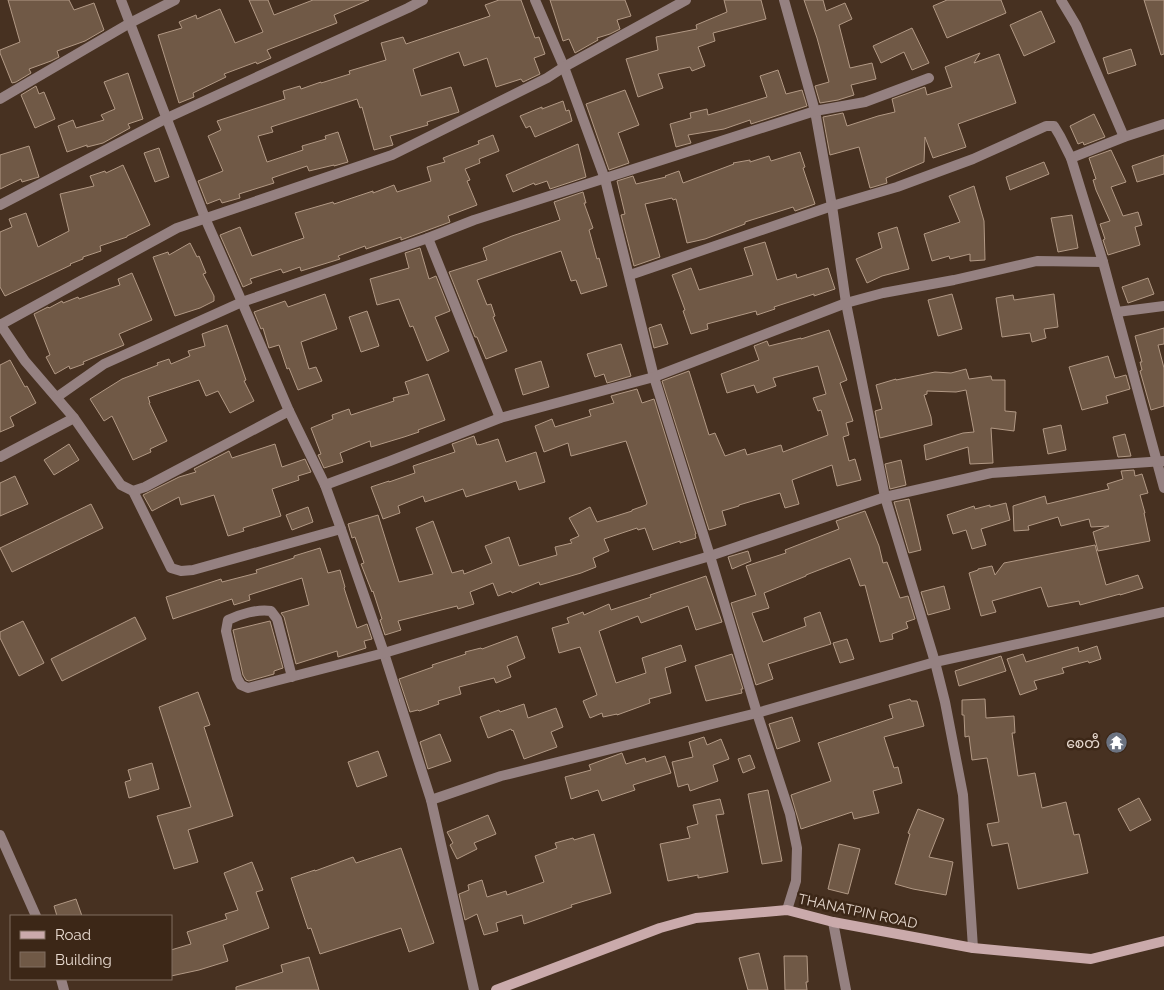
<svg xmlns="http://www.w3.org/2000/svg" width="1164" height="990" font-family="Raleway,'Noto Sans Myanmar',sans-serif">
<style>
.building{fill:#705946;stroke:#b29985}
.lines{fill:none;stroke-linecap:round;stroke-linejoin:round}
.minor{stroke:#958181;stroke-width:10}
.secondary{stroke:#caaaab;stroke-width:10}
.labels{text-anchor:middle;dominant-baseline:central;stroke-width:5;stroke-linejoin:round;paint-order:stroke}
.poi-label{font-size:14px;fill:#e7d9cf;stroke:#3c2717;text-anchor:end}
.street-label{font-size:14px;fill:#e7d9cf;stroke:#3c2717}
</style>
<rect width="100%" height="100%" fill="#473121"/>
<g class="building">
<path d="M8 0H69L74 10 94 3 104 30 85 41 57 51 59 57 51 61 29 69 31 73 16 82 12 83 0 53V50L20 42Z"/>
<path d="M249 0H268L274 15 313 0H369L334 15 337 23 267 50 271 58 257 64 256 62 224 74 226 77 193 93 194 97 179 103 158 35 182 28 179 22 196 15 197 19 220 9 235 43 263 32Z"/>
<path d="M499 0H521L535 38 539 37 545 54 534 58 540 74 523 82 521 79 496 87 487 58 464 66 459 52 413 69 421 96 451 87 459 112 427 122 428 125 390 136 393 145 374 150 362 107 360 108 357 99 271 127 273 132 258 136 267 162 303 150 302 146 326 139 325 136 338 132 348 162 334 166V165L309 171 307 166 272 178 274 183 239 194 240 198 222 203 220 199 207 204 198 181 223 171 208 136 221 130 217 121 285 99 283 91 300 86 301 89 321 82V83L350 74 349 71 386 60 381 43 403 37 406 44 490 16 485 5Z"/>
<path d="M550 0H625L631 16 617 20 620 29 610 34 597 38 598 40 575 53 569 39 563 41Z"/>
<path d="M724 0H761L766 19 713 33 715 41 698 47 705 66 692 71 690 67 658 74 663 88 638 97 626 59 658 50 656 37 697 29 696 25 727 12Z"/>
<path d="M804 0H823L826 11 845 3 852 19 839 25 850 68 872 63 876 79 851 85 854 95 838 100 820 103 815 86 829 82 817 38Z"/>
<path d="M947 0H1001L1006 13 947 38 933 6Z"/>
<path d="M1144 0H1164V54L1161 55Z"/>
<path d="M1041 11 1055 42 1024 56 1010 25Z"/>
<path d="M912 28 929 63 912 70 904 52 881 63 873 46Z"/>
<path d="M1131 49 1136 65 1108 74 1103 58Z"/>
<path d="M980 53 974 63 999 54 1016 103 958 124 966 147 933 158 925 137 924 162 886 178 887 183 870 188 859 147 830 155 823 117 843 113 847 126 878 116 895 112 892 99 925 87 927 95 952 87 945 67Z"/>
<path d="M778 70 786 94 802 90 807 106 751 124 750 120 724 129 688 135 691 143 676 147 670 124 691 118 690 113 707 109 708 115 767 97 760 76Z"/>
<path d="M128 73 143 119 128 124 130 128 103 143 87 147V145L67 152 58 126 73 120 76 128 104 120 101 115 115 109 104 82Z"/>
<path d="M36 86 39 94 44 92 55 119 35 128 21 95Z"/>
<path d="M625 90 639 125 618 133 629 163 609 170 586 104Z"/>
<path d="M563 101 566 111 569 110 572 121 535 137 530 126 526 128 520 116 542 107V109Z"/>
<path d="M1094 114 1105 137 1084 145 1083 142 1078 144 1070 126Z"/>
<path d="M493 135 499 151 479 159 480 163 465 169 470 180 467 181 477 205 448 216 450 222 401 240V237L366 249 365 246 338 256 340 259 301 271 300 267 283 273 281 269 250 279 252 283 243 287 220 235 240 227 252 256 292 242 304 238 295 213 333 202 334 204 373 191V193L394 185 397 192 431 181 427 167 445 162 443 158 479 144 478 141Z"/>
<path d="M578 144 586 177 550 189 547 181 535 185 534 183 513 192 506 175Z"/>
<path d="M29 146 39 177 22 182 21 179 0 189V155Z"/>
<path d="M159 148 169 177 155 182 144 153Z"/>
<path d="M1111 150 1126 182 1111 187 1123 216 1138 212 1142 225 1135 227 1140 245 1108 255 1103 240 1105 239 1100 224 1110 221 1096 190 1093 180 1096 179 1089 158Z"/>
<path d="M800 152 805 167 803 168 815 204 795 211 793 207 745 222V224L705 239 687 243 676 199 673 200 672 198 645 204 660 257 634 266 621 215 625 214 617 181 633 176 636 184 666 177 665 176 679 171 683 183 734 164 733 163 750 160V162L769 156 771 161Z"/>
<path d="M1164 155V174L1137 182 1132 166Z"/>
<path d="M1044 162 1049 174 1010 190 1006 177Z"/>
<path d="M123 165 150 225 127 236V237L100 246 101 251 83 257V259L70 264 71 265 5 296 0 287V232L12 227 9 219 26 213 38 247 69 231 60 194 94 186 90 176 105 171 106 173Z"/>
<path d="M974 186 984 221 985 260 970 261V254L950 259 949 256 932 261 924 234 960 222 949 196Z"/>
<path d="M583 192 586 203H584L593 228 589 230 597 259 599 258 607 286 581 294 576 280 571 281 561 251 477 280 487 305 491 304 495 316 493 317 507 351 486 359 477 337H475L449 272 487 260 483 248 512 236 560 220 554 202Z"/>
<path d="M1072 215 1078 248 1058 252 1051 218Z"/>
<path d="M897 227 909 269 882 276 867 283 856 259 882 248 878 233Z"/>
<path d="M765 242 777 280 796 274 797 278 828 268 835 289 814 296V294L774 307 775 309 757 315 756 311 707 324 708 329 691 334 683 311 685 310 672 275 691 268 699 290 753 275 744 248Z"/>
<path d="M190 243 197 257 199 256 206 273 203 274 214 296V301L200 308 175 316 153 257 168 252 169 255Z"/>
<path d="M420 248 429 279 436 276 450 311 435 317 449 351 427 361 413 326 410 327 399 299 377 305 370 279 409 268 405 253Z"/>
<path d="M132 273 152 320 119 334 124 345 83 362 84 364 70 369 69 366 55 374 46 357 50 355 34 314 48 307 49 308 62 301 63 303 78 297 79 299 120 285 118 279Z"/>
<path d="M1148 278 1154 294 1128 303 1122 287Z"/>
<path d="M325 294 337 329 301 342 309 369 316 367 322 381 298 390 289 368 287 369 279 345 269 348 263 328 261 329 254 312 285 301 288 307Z"/>
<path d="M952 294 962 329 938 336 928 300Z"/>
<path d="M1054 294 1058 327 1044 329 1046 338 1032 342 1030 333 1002 337 996 298 1013 295 1014 300Z"/>
<path d="M367 311 379 346 361 352 349 317Z"/>
<path d="M661 324 668 344 654 348 649 328Z"/>
<path d="M227 325 246 380 244 381 254 401 230 413 218 391 206 396 199 380 148 397 150 403H149L167 441 150 449 151 452 133 460 112 416 104 421 90 399 122 379 158 365 157 363 169 359 171 364 190 356 188 351 205 346 202 334Z"/>
<path d="M1164 328V344L1158 345 1164 368V406L1151 410 1140 371 1142 370 1140 362H1142L1135 336Z"/>
<path d="M829 330 847 380 840 383 853 421 846 423 849 435 843 437 849 461 855 459 861 480 837 486 832 465 792 480 799 504 785 508 780 493 739 505V506L722 511 726 525 709 530 662 381 689 371 709 435 715 433 725 456 745 449 747 455 781 445 783 452 828 435 821 410 818 411 813 398 826 394 818 366 773 378 776 386 757 393 754 385 727 393 721 374 759 360 754 346 767 341 769 346 801 338V339Z"/>
<path d="M621 344 631 376 607 383 604 374 595 377 587 354Z"/>
<path d="M1108 356 1115 378 1126 375 1130 389 1106 396 1108 403 1082 410 1069 367Z"/>
<path d="M10 360 25 387 27 386 36 403 10 417 14 426 0 432V365Z"/>
<path d="M541 361 549 387 523 395 515 369Z"/>
<path d="M966 369 969 379 991 376 992 380H1005V411L1016 412 1014 431 991 428 993 463 970 464 968 447 926 460 924 445 963 433 974 432 966 390 956 392 927 391V394L924 395 931 417 932 425 880 438 875 411 882 409 876 385 896 379V380L935 372 951 373Z"/>
<path d="M428 374 445 420 418 430 419 432 404 437 371 447 370 441 340 453 343 462 324 468 318 455 321 454 311 428 333 419 332 415 349 409 351 415 394 401 393 398 409 394 405 382Z"/>
<path d="M637 389 642 403 654 399 696 534H695L696 538 680 543V541L653 550 645 528 638 530 637 528 604 539 609 551 593 558 596 567 581 573 540 585 539 582 512 593 511 591 498 596 493 583 470 592 474 604 458 609 457 606 398 621 401 630 385 635 380 620 382 619 373 591 372 592 361 564 364 563 355 537 352 538 348 524 378 515 399 582 433 574 416 528 433 521 452 573 463 570 464 574 492 563 485 546 509 537 519 566 557 555 555 547 572 543 570 540 579 536 569 518 590 507 597 522 632 511V510L646 505 647 503 626 441 571 456 568 443 544 452 535 426 552 419 555 427 591 416 589 410 614 403 611 396Z"/>
<path d="M1061 425 1066 450 1048 454 1043 429Z"/>
<path d="M1125 434 1131 456 1118 457 1113 437Z"/>
<path d="M474 436 477 445 479 444V445L498 439 506 462 536 452 545 482 519 490 516 481 466 497 463 489 425 502 423 496 398 506 400 513 383 519 371 487 389 481V482L415 473 413 466 455 452 452 444Z"/>
<path d="M69 444 79 460 54 475 44 460Z"/>
<path d="M275 444 282 467 305 459 311 472 298 476 299 480 272 489 281 516 243 528 244 531 228 536 214 495 181 505 179 497 152 511 143 495 179 477 196 472 194 469 229 451 232 458Z"/>
<path d="M901 460 906 485 890 489 885 464Z"/>
<path d="M1134 470 1135 476 1142 474 1148 493 1140 495 1145 513H1144L1150 541 1098 551 1093 532 1109 526 1091 527 1089 519 1061 526 1058 517 1028 526 1029 530 1014 531 1013 506 1045 496 1047 504 1109 489 1107 484 1123 479 1121 471Z"/>
<path d="M15 476 28 504 0 516V483Z"/>
<path d="M909 499 921 550 909 553 894 502Z"/>
<path d="M1006 503 1010 520 981 529 986 545 972 549 966 530 953 534 947 515 974 506 975 509 990 505V507Z"/>
<path d="M91 504 103 528 12 572 0 548Z"/>
<path d="M308 507 313 522 292 530 286 515Z"/>
<path d="M865 511 879 546 883 563 887 562 900 598 908 596 915 619 906 622 908 628 892 634 893 639 880 642 865 585 860 586 850 558 806 575V576L764 593 769 608 752 613 763 642 806 626 804 618 820 612 831 644 768 664 773 679 756 685 731 603 756 595 746 566 786 553 785 550 839 529 836 521Z"/>
<path d="M1095 545 1106 585 1138 575 1143 588 1120 595V594L1080 605 1079 601 1048 607 1041 587 992 601 996 612 981 616 969 573 978 570V569L992 566 995 575 1004 563Z"/>
<path d="M320 548 328 573 340 570 345 587 344 588 357 628 367 624 372 639 364 641 366 648 338 657 337 651 296 664 284 617 281 613 309 605 302 578 249 595 250 600 234 605 232 599 173 619 166 597 221 579 222 582 257 573 256 570 294 558V556Z"/>
<path d="M748 551 751 561 732 569 728 557Z"/>
<path d="M706 576 722 622 696 630 688 606 641 623 638 616 599 631 616 683 646 673 642 658 681 645 686 661 665 668 671 693 649 699 650 703 617 715V714L603 717 602 713 590 718 583 701 597 695 580 647 559 653 552 628 569 623 567 618 583 612 584 615 609 604 611 610 651 597 650 595Z"/>
<path d="M944 586 950 609 928 615 921 592Z"/>
<path d="M135 617 146 639 62 681 51 659Z"/>
<path d="M23 621 44 663 19 676 0 638V632Z"/>
<path d="M270 621 283 668 274 671V674L249 681 246 680 243 675 233 630Z"/>
<path d="M517 636 525 658 507 666 511 677 496 683 494 678 459 687 461 694 438 701 439 704 419 711 418 710 410 712 399 679 433 667 432 665 466 654 465 652 481 648 482 649Z"/>
<path d="M847 639 854 659 840 663 833 643Z"/>
<path d="M1097 646 1101 659 1089 663 1088 661 1062 668 1064 673 1034 681 1037 689 1020 695 1007 659 1023 654 1026 662 1078 647 1079 652Z"/>
<path d="M732 654 743 689H741L742 693 706 701 695 666Z"/>
<path d="M1001 656 1006 671 959 686 955 671Z"/>
<path d="M198 692 210 725 204 727 233 816 188 830 198 862 174 869 157 816 191 807 159 707Z"/>
<path d="M910 699 911 701H917L924 726 884 737 894 768 898 767 902 783 873 791 879 813 854 819 852 812 801 829 791 795 831 781 818 743 893 718 889 705Z"/>
<path d="M985 699 986 718 1014 716 1015 733H1012L1018 776 1035 773 1042 808 1066 802 1074 835 1079 834 1088 873 1018 889 1008 843 992 846 987 824 999 822 987 758 972 760 969 736 965 737 964 715H962V700Z"/>
<path d="M524 704 528 718 556 708 563 727 551 732 557 747 524 759 513 730 512 731 511 729 488 738 480 717 499 710 500 712Z"/>
<path d="M792 717 800 741 777 749 769 724Z"/>
<path d="M440 734 451 761 428 769 420 742Z"/>
<path d="M704 737 707 745 721 739 729 759 713 765 718 781 690 791 688 784 678 787 672 762 693 757 689 742Z"/>
<path d="M378 751 387 776 357 787 348 762Z"/>
<path d="M622 753 626 764 645 758 646 762 665 756 671 773 633 785 635 790 602 801 598 790 571 799 565 777 591 770 589 765Z"/>
<path d="M750 755 755 768 743 773 738 759Z"/>
<path d="M152 763 159 789 129 798 125 782 131 780 128 770Z"/>
<path d="M768 790 782 861 762 864 748 794Z"/>
<path d="M1139 798 1151 820 1130 831 1118 809Z"/>
<path d="M720 799 724 814 716 815 728 872 698 878V875L668 881 660 844 690 838 687 827 698 824 693 805Z"/>
<path d="M918 809 944 819 929 857 953 862 946 895 913 889 895 884 910 834 908 833Z"/>
<path d="M488 815 496 834 474 843 477 849 457 859 450 845 453 843 447 832Z"/>
<path d="M594 834 611 893 571 905 572 907 524 924 522 915 496 923 498 931 484 935 477 914 465 920 459 894 469 890 468 885 482 880 487 897 506 891 507 895 544 882 535 856 557 848 555 843 573 838 574 840Z"/>
<path d="M839 844 860 849 848 894 828 889Z"/>
<path d="M401 848 434 943 409 952 401 928 320 954 311 928 308 929 291 878 315 870V871L353 857 356 863Z"/>
<path d="M252 862 263 890 256 892 269 928 223 945 228 961 199 970 171 976V950L191 944 187 932 227 919 225 914 238 910 224 873Z"/>
<path d="M76 899 82 916H57L54 906Z"/>
<path d="M759 953 768 990H748L739 958Z"/>
<path d="M784 956H807L808 982H806L807 990H785Z"/>
<path d="M309 957 319 990H236V987L283 972 281 965Z"/>
</g>
<g class="lines">
<g class="minor">
<path d="M121 0 205 218 242 302 289 411 325 485 341 529 384 653 431 800 474 990"/>
<path d="M535 0 564 67 605 179 654 377 710 556 757 713 790 814 797 848 796 881 787 910"/>
<path d="M784 0 815 111 832 206 846 303 885 497 935 662 945 702 963 795 973 948"/>
<path d="M1061 0 1076 25 1124 137"/>
<path d="M0 99 130 23 175 0"/>
<path d="M1071 158 1124 137 1164 124"/>
<path d="M0 205 167 118 408 8 423 0"/>
<path d="M428 238 500 418"/>
<path d="M630 275 832 206 897 187 973 159 1046 126H1054L1060 136 1071 158 1103 262 1164 488"/>
<path d="M1117 312 1164 306"/>
<path d="M0 324 25 361 74 418 121 485 133 491 145 487 289 411"/>
<path d="M0 325 177 228 392 155 547 78 564 67 686 0"/>
<path d="M57 397 104 364 242 302 428 238 474 220 815 111 865 102 929 78"/>
<path d="M0 457 74 418"/>
<path d="M325 485 390 461 500 418 654 377 846 303 883 293 954 280 1037 261 1103 262"/>
<path d="M133 491 171 568 181 571 193 570 341 529"/>
<path d="M292 677 277 619 271 611C257 609 240 614 228 620L226 631 237 678 241 685 248 688 384 653 710 556 885 497 991 473 1164 461"/>
<path d="M431 800 501 776 757 713 935 662 1164 612"/>
<path d="M0 835 36 916"/>
<path d="M833 922 846 990"/>
<path d="M61 979 64 990"/>
</g>
<path class="secondary" d="M496 990 660 928 696 918 787 910 833 922 973 948 1091 959 1164 941"/>
</g>
<defs>
<symbol id="temple-disc" viewBox="-11 -11 22 22"><circle r="9.5" fill="#6b7280" stroke="#3c2717"/><path d="M0-6L5-2H3V0L6.5 2.5H4V6H1.5V3h-3V6H-4V2.5H-6.5L-3 0V-2H-5Z" fill="#fff"/></symbol>
</defs>
<g fill-rule="evenodd">
<use href="#temple-disc" x="1104" y="730" width="25" height="25"/>
</g>
<g class="labels">
<g class="poi-label">
<text x="1100" y="743">စေတီ</text>
</g>
<g class="street-label">
<text transform="translate(858 911) rotate(12)">THANATPIN ROAD</text>
</g>
</g>
<rect x="10" y="915" width="162" height="65" fill="#3c2717" stroke="#806e61"/>
<rect x="20" y="931" width="25" height="8" fill="#caaaab" stroke="#806e61"/>
<text x="55" y="940" font-size="15" fill="#e7d9cf">Road</text>
<rect x="20" y="952" width="25" height="15" fill="#705946" stroke="#806e61"/>
<text x="55" y="965" font-size="15" fill="#e7d9cf">Building</text>
</svg>
